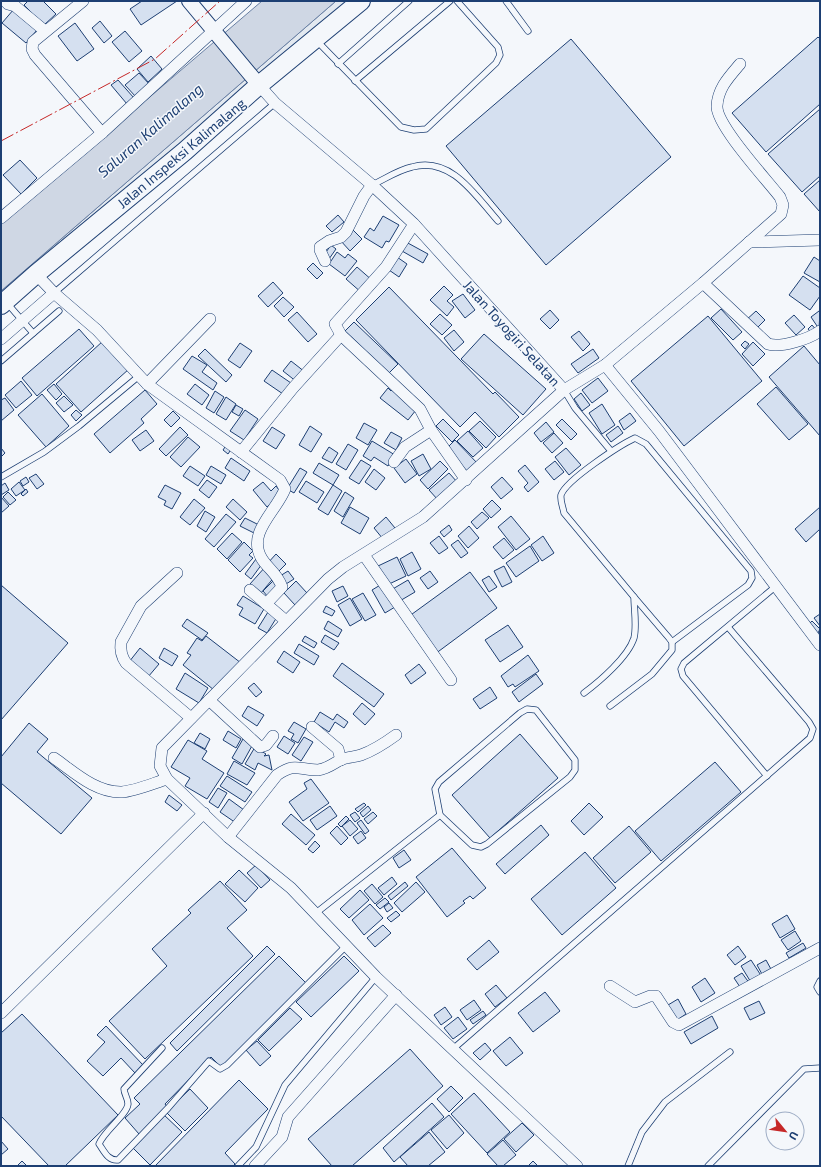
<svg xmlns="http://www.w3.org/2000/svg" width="821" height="1167" font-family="'Exo 2',sans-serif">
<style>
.green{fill:#e3e9f0;stroke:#687fa3}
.water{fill:#cfd7e4;stroke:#687fa3}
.building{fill:#d5e0f0;stroke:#1d3f73}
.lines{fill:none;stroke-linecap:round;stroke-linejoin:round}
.service-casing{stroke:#1d3f73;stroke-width:7}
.minor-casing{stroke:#1d3f73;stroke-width:12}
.tertiary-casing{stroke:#1d3f73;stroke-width:16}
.primary-casing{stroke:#1d3f73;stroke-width:20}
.service{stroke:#f4f7fb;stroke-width:5.5}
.minor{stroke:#f4f7fb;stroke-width:11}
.tertiary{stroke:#f4f7fb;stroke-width:14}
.primary{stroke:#f4f7fb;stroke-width:18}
.power{stroke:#c62828;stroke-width:1;stroke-dasharray:14 3 2 3;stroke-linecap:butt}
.labels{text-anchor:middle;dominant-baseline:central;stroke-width:3;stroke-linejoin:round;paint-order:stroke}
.street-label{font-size:14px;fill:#1d3f73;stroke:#f4f7fb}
.water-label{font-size:15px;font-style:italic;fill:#1d3f73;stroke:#f4f7fb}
</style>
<rect width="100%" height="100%" fill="#f4f7fb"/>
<path class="green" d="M336 1H361L252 83 1 305V291Z"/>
<path class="water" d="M262 1H336L1 291V224Z"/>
<g class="building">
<path d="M28 1H43L56 14 44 25 24 5Z"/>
<path d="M142 1H177L141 25 130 9Z"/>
<path d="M14 9 37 30 26 43 2 23Z"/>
<path d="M100 21 112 36 104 43 92 28Z"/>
<path d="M75 23 94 49 77 61 58 36Z"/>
<path d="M125 31 142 51 129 62 112 42Z"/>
<path d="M818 37 820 39V104L766 152 732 113Z"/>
<path d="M571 39 671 157 546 265 446 146Z"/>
<path d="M151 56 162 69 148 82 137 69Z"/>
<path d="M139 73 150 85 136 97 125 85Z"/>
<path d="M118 80 134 98 127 104 111 85Z"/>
<path d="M820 109V176L802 192 768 154Z"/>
<path d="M20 160 37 178 21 194 3 175Z"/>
<path d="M820 180V212L804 194Z"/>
<path d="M338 215 344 222 332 232 326 226Z"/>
<path d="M383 216 399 225 389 242 386 241 382 248 364 237 370 228 374 231Z"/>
<path d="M352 229 362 239 350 251 340 240Z"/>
<path d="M406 242 428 254 423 263 402 251Z"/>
<path d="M331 245 336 249 329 259 324 255Z"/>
<path d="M337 252 345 258 348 254 357 261 345 276 329 264Z"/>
<path d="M397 257 407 264 399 277 389 270Z"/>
<path d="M814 257 820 261V282L804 273Z"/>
<path d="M313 263 323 273 317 279 307 269Z"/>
<path d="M357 267 373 281 362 293 346 279Z"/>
<path d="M803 276 820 288V296L810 310 789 295Z"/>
<path d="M273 282 283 293 268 307 258 296Z"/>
<path d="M444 286 453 295 447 301 454 307 447 316 430 300Z"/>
<path d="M389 287 493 394 495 392 519 417 499 437 475 412 460 427 356 320Z"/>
<path d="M463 294 475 310 465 318 452 301Z"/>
<path d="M283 297 294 307 284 317 274 306Z"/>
<path d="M721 309 742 332 733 340 711 318Z"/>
<path d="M550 310 559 320 550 329 540 319Z"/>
<path d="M756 311 765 320 754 331 745 321Z"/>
<path d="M819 311 820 312 819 329 811 317Z"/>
<path d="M297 312 317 334 308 342 288 320Z"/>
<path d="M440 314 452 325 442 335 430 324Z"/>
<path d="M794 315 805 327 796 335 785 323Z"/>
<path d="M708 316 762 381 684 446 631 381Z"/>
<path d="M354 322 398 364 389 373 345 331Z"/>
<path d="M812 325 817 331 813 335 808 329Z"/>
<path d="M79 329 94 346 37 396 22 378Z"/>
<path d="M454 330 464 342 454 351 444 338Z"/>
<path d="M579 331 590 344 583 351 571 337Z"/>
<path d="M484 334 546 389 523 415 461 359Z"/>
<path d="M103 341 129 369 81 412 56 384Z"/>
<path d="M745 341 749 344 745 349 741 345Z"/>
<path d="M753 342 765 354 753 366 742 354Z"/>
<path d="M240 343 252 351 240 368 228 360Z"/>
<path d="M804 346 820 365V436L769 377Z"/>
<path d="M205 349 232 375 226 382 198 356Z"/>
<path d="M593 349 599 358 578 373 571 364Z"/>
<path d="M192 356 207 365 202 372 217 383 213 390 183 369Z"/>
<path d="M291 361 305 372 297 382 283 371Z"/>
<path d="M272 370 291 383 283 394 264 381Z"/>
<path d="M598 378 608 391 592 403 582 390Z"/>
<path d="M21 381 32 395 16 408 5 395Z"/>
<path d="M54 384 62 394 56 400 47 390Z"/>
<path d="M195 384 209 395 202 405 187 394Z"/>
<path d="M394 387 416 410 408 420 380 398 388 388 391 391Z"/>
<path d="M776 387 808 424 789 440 757 404Z"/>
<path d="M145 390 157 404 141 419 144 423 110 453 94 434Z"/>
<path d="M215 391 224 397 214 413 206 408Z"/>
<path d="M581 393 590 405 582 411 574 399Z"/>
<path d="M42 394 69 426 46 447 18 415Z"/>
<path d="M64 396 73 405 64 412 56 403Z"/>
<path d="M226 397 236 404 226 420 216 414Z"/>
<path d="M5 398 14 410 1 421V400Z"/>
<path d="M602 404 615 425 602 434 589 413Z"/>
<path d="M236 405 243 409 239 416 232 412Z"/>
<path d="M76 410 82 415 76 421 71 415Z"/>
<path d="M245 410 258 419 244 440 230 431Z"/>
<path d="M173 411 180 418 171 427 164 420Z"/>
<path d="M630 413 636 421 624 430 619 421Z"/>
<path d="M443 419 459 435 452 442 436 426Z"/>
<path d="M562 419 577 434 571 440 556 425Z"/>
<path d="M480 421 496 437 486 448 469 431Z"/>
<path d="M546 422 554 432 541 442 534 433Z"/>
<path d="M364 423 377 430 368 445 356 438Z"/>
<path d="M310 426 322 434 311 452 299 445Z"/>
<path d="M618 426 623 433 611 442 606 435Z"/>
<path d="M180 427 188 435 166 456 159 449Z"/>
<path d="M272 427 285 435 276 449 263 441Z"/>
<path d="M146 430 154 441 140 451 132 440Z"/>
<path d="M468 431 483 448 473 457 457 441Z"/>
<path d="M391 432 402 438 396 450 384 443Z"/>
<path d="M554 433 563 443 552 453 543 443Z"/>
<path d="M188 437 200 447 181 467 170 457Z"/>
<path d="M455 440 479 465 470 474 446 449Z"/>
<path d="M372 441 395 455 388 466 374 457 371 461 363 456Z"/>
<path d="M227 444 232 448 228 454 223 450Z"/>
<path d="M348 444 358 450 346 470 336 464Z"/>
<path d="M329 447 338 453 332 463 322 458Z"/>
<path d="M1 448 5 453 1 457Z"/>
<path d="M566 448 581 465 569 475 555 457Z"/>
<path d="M423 454 431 469 419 476 411 461Z"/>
<path d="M231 458 250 471 244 481 225 468Z"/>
<path d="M406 459 417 474 405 483 394 468Z"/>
<path d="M361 460 371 466 359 484 349 478Z"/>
<path d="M440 461 448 469 428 489 420 480Z"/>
<path d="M555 461 564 472 554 480 545 469Z"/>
<path d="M319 463 339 475 333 485 313 473Z"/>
<path d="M525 465 539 482 528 492 524 487 528 483 518 471Z"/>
<path d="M190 466 205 476 198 486 183 476Z"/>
<path d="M211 466 226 475 221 484 206 475Z"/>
<path d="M300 468 307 472 294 493 287 489Z"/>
<path d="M374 469 385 478 376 490 365 482Z"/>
<path d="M449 473 458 483 438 500 429 490Z"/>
<path d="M36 474 44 484 37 489 29 478Z"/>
<path d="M26 477 29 482 23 486 20 481Z"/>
<path d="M502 477 513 489 501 499 491 487Z"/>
<path d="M207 480 217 487 209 498 199 490Z"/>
<path d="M306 481 324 492 317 503 299 492Z"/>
<path d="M19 482 25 490 16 496 11 489Z"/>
<path d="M263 482 271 491 276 486 282 494 267 507 253 490Z"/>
<path d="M5 483 9 490 1 495V486Z"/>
<path d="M165 485 181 493 172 509 164 505 166 501 158 497Z"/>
<path d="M333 485 342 491 328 515 318 509Z"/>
<path d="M26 489 28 492 23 496 21 494Z"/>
<path d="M8 492 16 500 10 505 3 497Z"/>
<path d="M345 492 354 498 343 517 334 511Z"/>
<path d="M1 497 9 506 1 513Z"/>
<path d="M194 499 205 508 190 525 180 517Z"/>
<path d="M233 499 247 512 240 520 226 507Z"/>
<path d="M492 500 501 509 491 518 483 509Z"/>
<path d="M350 507 369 518 360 534 341 523Z"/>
<path d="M820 507V529L806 542 795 529Z"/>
<path d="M205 511 215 517 206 532 197 526Z"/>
<path d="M482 512 489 518 477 529 471 522Z"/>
<path d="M226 514 236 522 214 547 205 539Z"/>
<path d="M511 516 530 539 516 550 498 527Z"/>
<path d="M386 517 395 528 383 539 374 528Z"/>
<path d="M245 518 261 526 256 534 240 526Z"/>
<path d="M449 525 452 530 444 537 440 532Z"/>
<path d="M469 526 479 538 468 548 458 536Z"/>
<path d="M232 533 242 542 227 559 217 549Z"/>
<path d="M439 536 448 548 439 554 430 543Z"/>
<path d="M543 536 554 553 542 561 531 545Z"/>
<path d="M504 538 514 550 503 559 493 547Z"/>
<path d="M458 540 468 553 461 558 451 545Z"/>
<path d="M244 542 253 551 249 555 253 558 240 572 228 560Z"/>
<path d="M530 546 539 561 516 577 506 563Z"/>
<path d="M412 552 421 569 408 576 400 559Z"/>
<path d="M276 554 286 564 277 573 267 564Z"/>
<path d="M397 557 406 576 387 585 378 566Z"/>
<path d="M256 559 262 564 251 579 245 574Z"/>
<path d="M266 566 276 575 261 593 250 584Z"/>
<path d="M504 566 512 582 502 587 494 571Z"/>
<path d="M288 571 294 579 286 584 280 576Z"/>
<path d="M430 571 438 582 428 589 420 578Z"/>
<path d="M470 572 497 608 435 654 408 617Z"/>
<path d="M489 576 497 587 489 592 482 580Z"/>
<path d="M274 580 279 586 268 597 263 591Z"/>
<path d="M408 580 415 592 398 602 391 590Z"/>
<path d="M296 581 307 593 295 605 284 593Z"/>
<path d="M382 584 395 607 385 613 372 590Z"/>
<path d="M1 585 68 643 1 720Z"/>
<path d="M343 586 348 596 337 602 332 591Z"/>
<path d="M363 593 376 615 365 621 352 599Z"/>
<path d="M243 596 264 609 255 624 239 615 243 608 237 605Z"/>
<path d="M350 598 362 619 350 626 338 605Z"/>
<path d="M326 606 335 611 332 616 323 612Z"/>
<path d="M268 612 277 617 267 633 258 628Z"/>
<path d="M820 614V626L814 618Z"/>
<path d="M187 619 208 633 202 640 182 626Z"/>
<path d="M328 621 342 630 338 637 324 629Z"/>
<path d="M812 621 820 629 817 635 808 625Z"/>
<path d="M508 625 523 647 500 662 485 640Z"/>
<path d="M325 635 339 643 334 650 321 642Z"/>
<path d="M206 636 241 663 214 690 183 665 191 655 187 653 197 638 202 641Z"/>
<path d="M305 636 317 643 314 648 302 641Z"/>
<path d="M299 644 319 656 314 665 294 653Z"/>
<path d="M140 648 159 664 148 677 129 662Z"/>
<path d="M164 648 178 656 172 666 159 658Z"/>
<path d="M284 651 300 662 293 673 277 662Z"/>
<path d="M528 655 539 671 515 687 513 684 508 687 501 676Z"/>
<path d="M342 663 384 694 374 707 333 676Z"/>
<path d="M419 664 426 673 411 684 405 675Z"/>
<path d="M185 673 208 688 199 703 176 689Z"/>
<path d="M536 674 543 684 519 702 512 692Z"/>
<path d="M254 683 262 692 256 697 248 688Z"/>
<path d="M490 687 497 698 480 709 473 699Z"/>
<path d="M362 703 375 714 365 725 353 714Z"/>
<path d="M248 706 264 715 257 726 242 716Z"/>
<path d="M320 712 333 720 337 714 348 722 344 728 335 722 329 732 314 722Z"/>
<path d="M294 722 306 729 298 743 291 739 294 734 288 731Z"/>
<path d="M29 723 48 739 37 752 92 798 61 834 1 783V757Z"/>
<path d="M228 731 241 739 236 748 223 740Z"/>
<path d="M200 733 210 739 205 749 194 743Z"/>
<path d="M520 734 558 778 490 838 452 795Z"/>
<path d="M284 736 295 743 288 754 277 747Z"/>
<path d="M304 737 313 742 301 761 292 755Z"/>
<path d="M243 739 253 744 242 764 232 758Z"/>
<path d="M188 740 207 751 202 759 224 773 207 799 185 786 190 778 171 767Z"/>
<path d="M255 747 266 754 264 756 269 755 272 770 258 763 255 770 245 764Z"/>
<path d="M234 761 255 773 247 785 227 774Z"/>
<path d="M715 762 741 792 661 861 635 831Z"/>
<path d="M227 776 252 792 245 802 220 786Z"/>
<path d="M311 779 329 803 303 821 289 802 307 789 304 783Z"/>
<path d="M218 788 227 793 218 808 209 802Z"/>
<path d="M169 795 182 805 177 811 165 802Z"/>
<path d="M229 799 244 810 236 823 220 812Z"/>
<path d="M364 803 366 805 358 812 355 809Z"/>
<path d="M589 803 603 817 584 835 571 821Z"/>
<path d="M330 806 337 816 317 830 310 820Z"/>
<path d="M368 806 371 810 363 817 360 813Z"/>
<path d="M355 812 360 818 355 822 350 815Z"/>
<path d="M373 812 377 816 368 824 364 819Z"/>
<path d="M291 814 315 835 306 845 282 824Z"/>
<path d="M346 816 349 819 341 827 338 824Z"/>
<path d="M350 820 358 829 350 836 342 826Z"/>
<path d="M361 820 369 831 365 834 357 823Z"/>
<path d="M541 825 549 835 505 874 496 864Z"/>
<path d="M337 826 348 838 341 845 330 833Z"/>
<path d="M629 826 651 852 615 883 593 858Z"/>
<path d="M361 831 366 838 358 844 353 837Z"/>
<path d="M315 841 320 846 313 853 308 849Z"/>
<path d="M452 848 486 888 473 899 470 896 463 901 465 903 447 917 416 877Z"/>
<path d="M404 850 411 860 399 868 393 858Z"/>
<path d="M585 852 616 888 562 935 531 899Z"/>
<path d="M256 865 270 880 261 888 247 873Z"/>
<path d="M239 870 258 888 245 902 225 884Z"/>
<path d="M392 877 397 884 384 895 378 888Z"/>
<path d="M220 881 247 910 227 928 253 956 145 1059 109 1021 167 966 152 949 191 913 188 910Z"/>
<path d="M405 882 408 886 391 900 388 896Z"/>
<path d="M416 882 425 892 402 912 394 903Z"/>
<path d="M372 884 383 897 375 904 364 891Z"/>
<path d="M360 890 369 900 349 918 340 909Z"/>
<path d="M385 898 389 902 380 909 376 905Z"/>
<path d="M389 903 393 908 387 912 384 907Z"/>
<path d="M370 904 383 918 364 935 352 920Z"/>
<path d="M396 911 400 915 391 922 387 918Z"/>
<path d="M787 915 795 929 780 938 772 924Z"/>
<path d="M383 925 391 933 375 947 367 938Z"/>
<path d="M795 931 801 941 788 950 781 940Z"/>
<path d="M489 940 499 952 477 970 467 959Z"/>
<path d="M803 943 806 948 789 958 786 953Z"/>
<path d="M267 946 275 954 177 1051 170 1043Z"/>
<path d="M738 946 746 957 735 965 727 955Z"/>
<path d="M279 956 306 983 221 1067 211 1057 165 1104 168 1108 139 1134 125 1118 140 1104 134 1098Z"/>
<path d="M344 956 359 971 311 1017 296 1002Z"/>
<path d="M751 960 762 977 752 984 741 966Z"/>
<path d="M766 960 772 971 763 976 757 965Z"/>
<path d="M742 973 750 984 742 990 734 978Z"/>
<path d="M705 978 715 993 701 1002 692 987Z"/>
<path d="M496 985 507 998 495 1007 485 994Z"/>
<path d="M545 992 560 1011 533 1032 518 1013Z"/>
<path d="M678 999 686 1014 677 1020 668 1005Z"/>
<path d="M474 1000 481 1010 467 1020 460 1010Z"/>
<path d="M759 1001 765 1013 750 1020 744 1008Z"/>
<path d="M445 1007 452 1017 441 1025 434 1015Z"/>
<path d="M290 1008 302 1019 269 1051 258 1040Z"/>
<path d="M483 1011 486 1015 473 1024 470 1020Z"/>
<path d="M22 1014 118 1115 65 1166H49L1 1116V1033Z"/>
<path d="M712 1016 718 1028 691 1044 684 1032Z"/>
<path d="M458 1017 467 1029 453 1039 444 1028Z"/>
<path d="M106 1026 143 1065 135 1073 121 1058 103 1076 87 1061 105 1042 97 1035Z"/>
<path d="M510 1037 523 1053 506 1066 493 1051Z"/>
<path d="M257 1041 271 1056 260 1066 246 1050Z"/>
<path d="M485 1043 491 1050 480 1060 473 1053Z"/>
<path d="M410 1049 443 1086 352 1166H332L308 1139Z"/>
<path d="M239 1080 268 1109 225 1153 235 1164 233 1166H155Z"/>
<path d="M451 1086 463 1098 449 1112 437 1099Z"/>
<path d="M190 1089 208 1108 185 1131 166 1112Z"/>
<path d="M474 1093 510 1132 487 1153 451 1114Z"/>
<path d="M432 1103 444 1117 394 1162 383 1148Z"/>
<path d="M163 1114 182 1132 150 1165 132 1147Z"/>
<path d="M449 1115 464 1133 447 1149 431 1130Z"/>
<path d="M522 1123 534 1135 516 1152 504 1139Z"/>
<path d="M429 1132 445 1152 428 1166H408L400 1157Z"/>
<path d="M503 1140 516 1155 503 1166H498L487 1154Z"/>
<path d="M1 1141 8 1149 1 1155Z"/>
<path d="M22 1161 27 1166H17Z"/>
<path d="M533 1161 538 1166H528Z"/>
</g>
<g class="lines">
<defs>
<g id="service">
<path d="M506 1 528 31"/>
<path d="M316 40 401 127 414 130 426 129 496 63 500 55 498 47 457 1"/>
<path d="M338 64 409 1"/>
<path d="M355 81 450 1"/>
<path d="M372 185C385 179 398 170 412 167 451 156 475 195 498 221"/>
<path d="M54 293 275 103"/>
<path d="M7 303 33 333"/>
<path d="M1 361 59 311"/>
<path d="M564 390 575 408 611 451"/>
<path d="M1 477 44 452 79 426 139 376"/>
<path d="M584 693C600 681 628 657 634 638 637 626 634 609 634 597L564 513C563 507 560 501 561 495 566 480 620 445 635 438L646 444 751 571 752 578 748 585 672 642"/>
<path d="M610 706 652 674 672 650V642L669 638 634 597"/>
<path d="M527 709 536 710 575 760V770L570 777 487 844 481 847 472 845 440 815 435 789 439 782 520 713Z"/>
<path d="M767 776 683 676 681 669 684 663 775 587"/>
<path d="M316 913 440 815"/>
<path d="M820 981 817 987 820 992"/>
<path d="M162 1048 124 1089C124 1094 128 1098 128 1104 127 1115 104 1131 99 1144 104 1151 108 1161 118 1160L168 1108 209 1061 220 1069 227 1065 346 946"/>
<path d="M453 1049 810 738 813 729 809 722 728 627"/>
<path d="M238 1166 256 1147 285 1085 376 977"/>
<path d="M628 1166 642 1132 665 1102 730 1052"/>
<path d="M708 1166 804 1069 820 1068"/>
</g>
<g id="minor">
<path d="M5 1 8 4 15 6 45 31"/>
<path d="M83 1 33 42 32 49 35 55 102 133"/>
<path d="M259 85 275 103 372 185 414 224 564 390"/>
<path d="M1 218 102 133 246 1"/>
<path d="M414 224 386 267 335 324 341 335 420 409 431 430"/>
<path d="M749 242 820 240"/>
<path d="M325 261 320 250V247L329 241 341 237 346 232 364 196 372 185"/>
<path d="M36 274 54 293 97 330 147 384 280 480 285 489C276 512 246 533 262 559 269 570 277 573 282 587L266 604"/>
<path d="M703 283 768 344C781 348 809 339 820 331"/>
<path d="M1 339 54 293"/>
<path d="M605 365 659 431 820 645"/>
<path d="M147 384 210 319"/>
<path d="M241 452 293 388 341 335"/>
<path d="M394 462 405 447 431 430 466 480"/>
<path d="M364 555 451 680"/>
<path d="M177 573 141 606 121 642C120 650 121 656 126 663L191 718"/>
<path d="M250 590 286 621"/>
<path d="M209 700 260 747 266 745 273 736"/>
<path d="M312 727 338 749 341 760"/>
<path d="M54 758C74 772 96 793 122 792 135 791 154 783 167 779"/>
<path d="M228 837 277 775C296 762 298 770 318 770 327 769 333 764 340 760 347 757 355 757 361 755 375 750 385 743 396 735"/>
<path d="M610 986 635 1002 650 996H656L673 1022 679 1025 820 948"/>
<path d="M1 1013 204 813"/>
<path d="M255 1166 282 1137 288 1117 396 995"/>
<path d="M577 1166 376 977 291 888 228 837 167 779 160 766 162 748 328 579 343 567 423 517 564 390 605 365 703 283 781 214 783 205 780 197C767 180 716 125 717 106 718 88 729 77 740 64"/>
</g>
<path id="tertiary" d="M189 1 259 85"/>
<path id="primary" d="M1 305 36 274 185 151 259 85 361 1"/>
</defs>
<use href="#service" class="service-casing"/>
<use href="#minor" class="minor-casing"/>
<use href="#tertiary" class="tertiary-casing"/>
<use href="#primary" class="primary-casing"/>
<use href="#service" class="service"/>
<use href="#minor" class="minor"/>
<use href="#tertiary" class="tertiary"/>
<use href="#primary" class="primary"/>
<path class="power" d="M1 141 155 59 220 1"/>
</g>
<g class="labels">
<g class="street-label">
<text transform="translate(181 153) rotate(-40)">Jalan Inspeksi Kalimalang</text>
<text transform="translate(512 333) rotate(48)">Jalan Toyogiri Selatan</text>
</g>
<g class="water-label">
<text transform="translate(150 130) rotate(-41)">Saluran Kalimalang</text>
</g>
</g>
<rect width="821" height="1167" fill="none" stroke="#1d3f73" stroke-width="4"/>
<g transform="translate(785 1131) rotate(119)"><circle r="19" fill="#f4f7fb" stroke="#9eadc5"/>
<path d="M0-3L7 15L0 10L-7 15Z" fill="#c62828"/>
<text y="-6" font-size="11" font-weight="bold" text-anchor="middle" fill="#1d3f73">U</text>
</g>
</svg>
